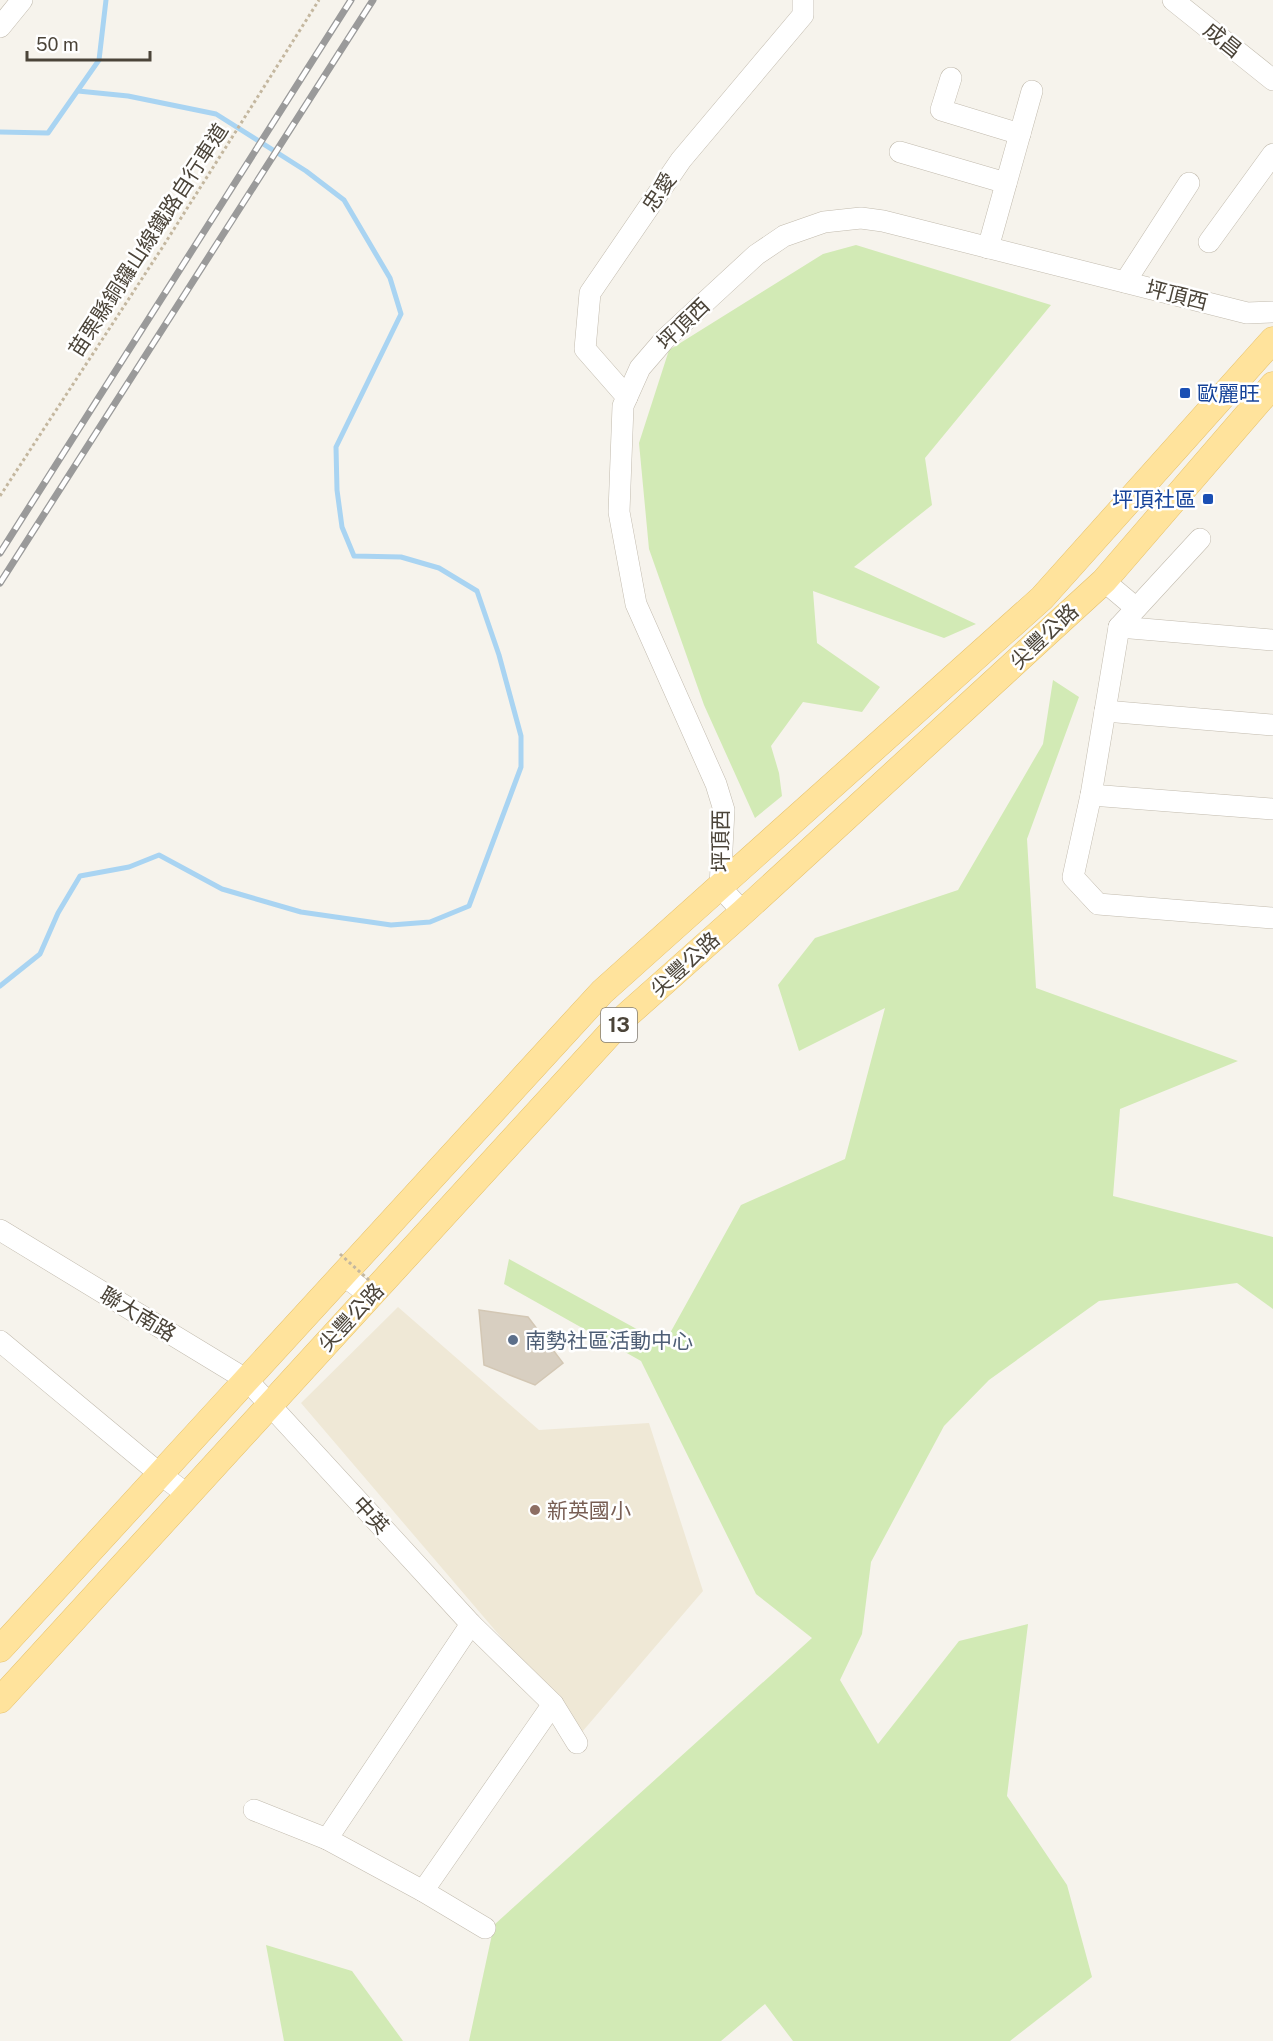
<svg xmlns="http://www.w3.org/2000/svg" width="1273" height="2041" font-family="'Public Sans','Noto Sans TC',sans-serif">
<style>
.education{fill:#efe8d6}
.green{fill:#d2eab5}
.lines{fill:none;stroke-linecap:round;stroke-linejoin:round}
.stream{stroke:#a9d4f2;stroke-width:5}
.building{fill:#d8cfc1;stroke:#d3c7b4;stroke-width:1.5}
.minor-casing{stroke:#c2bbae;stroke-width:22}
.major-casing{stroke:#e6c16a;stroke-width:27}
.path{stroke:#c4b79f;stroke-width:3;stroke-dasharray:3 3;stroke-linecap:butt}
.minor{stroke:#fff;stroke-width:21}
.major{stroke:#ffe39c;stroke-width:26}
.rail-casing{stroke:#9a9a9a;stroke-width:7}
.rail{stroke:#fff;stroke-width:4.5;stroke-dasharray:14;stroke-linecap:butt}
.path-bridge{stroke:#c4b79f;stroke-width:3;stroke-dasharray:3 3;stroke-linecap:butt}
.transit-dot{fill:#1a4fb4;stroke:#fff;stroke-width:2}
.service-dot{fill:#5c6f8a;stroke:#fff;stroke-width:2}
.education-dot{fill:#8d6e63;stroke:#fff;stroke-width:2}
.labels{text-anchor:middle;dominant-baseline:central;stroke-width:5;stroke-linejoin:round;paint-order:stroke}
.shield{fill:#fff;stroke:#817c74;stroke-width:1.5}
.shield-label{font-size:20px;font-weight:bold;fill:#4b4439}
.street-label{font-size:21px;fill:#4b4439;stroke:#fff}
.transit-label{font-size:21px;fill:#164399;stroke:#fff;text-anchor:start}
.service-label{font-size:21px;fill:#4e5e75;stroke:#fff;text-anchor:start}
.education-label{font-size:21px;fill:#785e54;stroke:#fff;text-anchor:start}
</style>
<rect width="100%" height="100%" fill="#f6f3ec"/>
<path class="education" d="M398 1307 539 1430 649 1423 703 1591 582 1732 301 1403Z"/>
<g class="green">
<path d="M856 245 1051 305 925 458 932 505 854 567 976 624 944 638 813 591 817 643 880 687 862 712 803 702 771 746 779 773 782 796 755 818 704 705 649 549 639 443 669 350 823 254Z"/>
<path d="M1053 680 1079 697 1027 839 1036 988 1238 1061 1120 1109 1113 1196 1273 1237V1309L1237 1283 1099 1301 989 1380 944 1426 871 1562 862 1634 840 1680 878 1744 959 1641 1028 1624 1007 1796 1067 1885 1092 1977 1010 2041H793L765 2004 721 2041H469L494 1925 812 1638 756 1594 641 1361 504 1284 509 1259 664 1344 741 1205 845 1159 885 1008 799 1051 778 985 815 938 958 890 1043 744Z"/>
<path d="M266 1945 352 1971 403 2041H284Z"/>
</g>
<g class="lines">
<g class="stream">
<path d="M0 132 48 133 99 60 106 0"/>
<path d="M0 986 40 954 58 913 80 876 129 867 159 855 222 889 301 912 391 925 430 922 469 906 521 767V736L499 655 477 591 439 568 401 557 354 556 342 527 337 490 336 447 401 314 390 278 344 200 306 171 216 114 128 96 78 91"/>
</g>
</g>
<path class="building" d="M479 1310 528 1317 563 1363 535 1385 484 1365Z"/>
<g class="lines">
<defs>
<g id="minor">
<path d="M1173 0 1273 80"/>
<path d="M0 27 22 0"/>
<path d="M951 78 941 110 1020 134"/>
<path d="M900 152 1006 183"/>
<path d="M1209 242 1273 154"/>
<path d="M988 248 1032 91"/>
<path d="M1125 282 1189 183"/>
<path d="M627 397 585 349 590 293 681 160 803 15V0"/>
<path d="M1200 539 1119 627 1091 795 1073 877 1098 904 1273 918"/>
<path d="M1104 581 1136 608"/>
<path d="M1119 627 1273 640"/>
<path d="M1105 711 1273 725"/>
<path d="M1091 795 1273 809"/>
<path d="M743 912 720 887 724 810 716 784 636 604 619 512 623 406 640 368 665 339 756 255 784 236 824 222 861 218 883 221 1247 313 1273 312"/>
<path d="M0 1230 247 1380 471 1624 553 1704 577 1743"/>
<path d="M343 1275 371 1296"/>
<path d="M0 1341 160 1474 188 1495"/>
<path d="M254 1810 327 1839 423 1891 485 1928"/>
<path d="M327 1839 471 1624"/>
<path d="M423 1891 553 1704"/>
</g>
<g id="major">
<path d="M0 1649 602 992 1042 598 1273 340"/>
<path d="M0 1700 626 1016 743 912 1104 581 1273 385"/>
</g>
</defs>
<use href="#minor" class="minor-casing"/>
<use href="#major" class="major-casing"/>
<path class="path" d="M0 496 162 248 319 0"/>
<use href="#minor" class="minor"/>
<use href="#major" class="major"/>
<defs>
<g id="rail">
<path d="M0 553 351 0"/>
<path d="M0 583 373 0"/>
</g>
</defs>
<use href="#rail" class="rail-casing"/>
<use href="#rail" class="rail"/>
<path class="path-bridge" d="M340 1254 389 1298"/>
</g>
<g class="transit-dot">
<rect x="1179" y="387" width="12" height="12" rx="3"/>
<rect x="1202" y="493" width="12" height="12" rx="3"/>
</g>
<circle class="service-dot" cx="513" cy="1340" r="6"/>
<circle class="education-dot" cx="535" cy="1510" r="6"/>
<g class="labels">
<rect class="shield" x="601" y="1008" width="36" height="34" rx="4.5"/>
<g class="shield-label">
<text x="619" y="1025">13</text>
</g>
<g class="street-label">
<text transform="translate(1223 40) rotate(39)">成昌</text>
<text transform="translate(659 192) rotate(-56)">忠愛</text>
<text transform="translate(148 240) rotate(-57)">苗栗縣銅鑼山線鐵路自行車道</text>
<text transform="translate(1177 295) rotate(14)">坪頂西</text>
<text transform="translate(683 324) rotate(-44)">坪頂西</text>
<text transform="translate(1044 636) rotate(-43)">尖豐公路</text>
<text transform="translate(720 841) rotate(-90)">坪頂西</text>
<text transform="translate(685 964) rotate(-42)">尖豐公路</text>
<text transform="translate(138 1314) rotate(31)">聯大南路</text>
<text transform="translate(351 1317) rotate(-47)">尖豐公路</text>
<text transform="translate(371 1515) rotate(48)">中英</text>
</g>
<g class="transit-label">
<text x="1197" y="393">歐麗旺</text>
<text x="1196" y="499" text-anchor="end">坪頂社區</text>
</g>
<g class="service-label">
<text x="525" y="1340">南勢社區活動中心</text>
</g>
<g class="education-label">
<text x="547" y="1510">新英國小</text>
</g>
</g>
<path d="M27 51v9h123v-9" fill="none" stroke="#4b4439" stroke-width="3"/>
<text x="36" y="51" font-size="18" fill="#4b4439" stroke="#ffffff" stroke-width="4.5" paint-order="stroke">50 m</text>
</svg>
